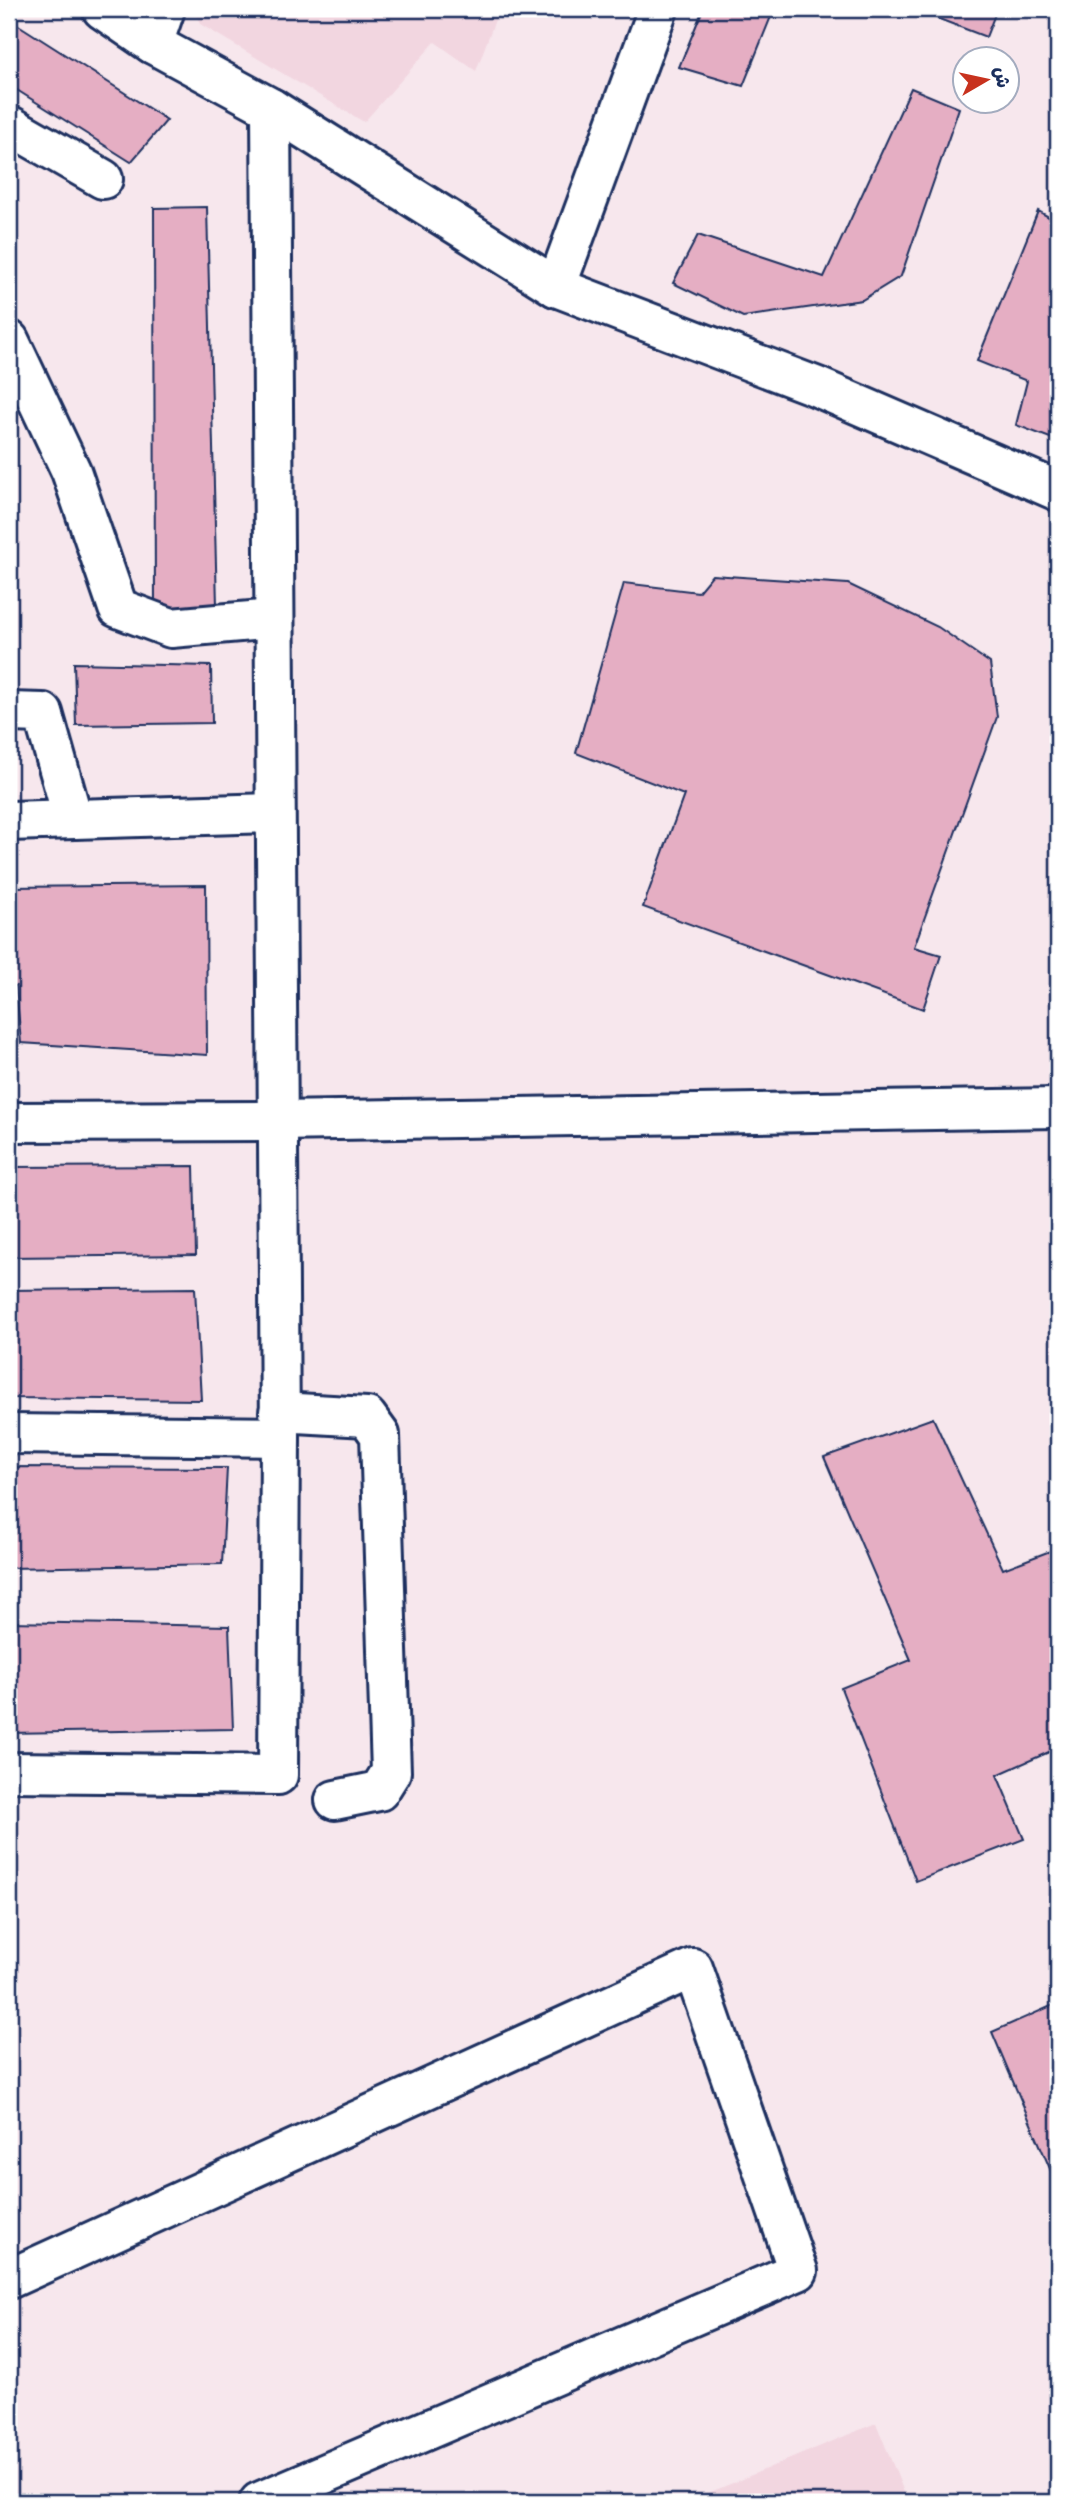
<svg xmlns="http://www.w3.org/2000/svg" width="1067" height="2511" font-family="'Indie Flower','Playpen Sans Arabic',sans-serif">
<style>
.built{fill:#f2d6e0}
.building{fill:#e5aec3;stroke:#1b2f5e;stroke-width:2}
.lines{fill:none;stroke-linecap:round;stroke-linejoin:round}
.minor-casing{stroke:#1b2f5e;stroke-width:44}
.minor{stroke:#fff;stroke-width:38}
</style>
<rect width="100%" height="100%" fill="#f7e7ed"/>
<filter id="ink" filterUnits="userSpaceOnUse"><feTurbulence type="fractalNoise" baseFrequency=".0143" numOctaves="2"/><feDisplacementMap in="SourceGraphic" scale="14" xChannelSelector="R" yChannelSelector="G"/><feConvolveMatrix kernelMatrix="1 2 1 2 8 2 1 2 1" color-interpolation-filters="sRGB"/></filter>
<g filter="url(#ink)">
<g class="built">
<path d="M195 9H499L476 71 435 42 364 122 200 24Z"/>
<path d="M876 2423 908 2502H687Z"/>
</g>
<g class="building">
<path d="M703 9H774L743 86 679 67Z"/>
<path d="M913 9H997L986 37Z"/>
<path d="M9 19 167 120 131 162 9 85Z"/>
<path d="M911 88 959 108 901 276 862 300 743 317 673 283 698 235 824 277Z"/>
<path d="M207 207 217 606 155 611 154 208Z"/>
<path d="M1038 211 1058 222V351L1053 366 1058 368V441L1016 425 1027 381 977 361Z"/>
<path d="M712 575 848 584 938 627 990 663 997 717 914 947 941 955 923 1009 643 907 684 795 576 753 624 583 698 592Z"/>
<path d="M74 663 211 666 212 723 76 725Z"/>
<path d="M206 885 207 1055 21 1043 16 986 9 985V887Z"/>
<path d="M194 1166 196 1255 9 1257V1167Z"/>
<path d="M195 1288 201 1400 9 1398V1290Z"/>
<path d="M933 1418 1003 1569 1058 1548V1748L997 1775 1024 1839 916 1881 841 1688 911 1660 824 1457Z"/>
<path d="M9 1467 227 1468 222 1564 9 1568Z"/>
<path d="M9 1622 229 1626 233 1729 9 1733Z"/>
<path d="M1058 2003V2169L1051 2171 992 2032Z"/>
<path d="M1058 2192V2209L1052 2194Z"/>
</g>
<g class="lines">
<defs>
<g id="minor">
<path d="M102 9 153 44 271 108 556 287 815 386 1058 491"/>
<path d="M153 44 165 9"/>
<path d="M9 125 103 179"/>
<path d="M556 287 658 9"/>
<path d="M9 340 71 471 118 608 171 628 274 619"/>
<path d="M9 712 43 713 73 819"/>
<path d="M9 821 275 813"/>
<path d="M9 1122 278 1121 1058 1108"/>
<path d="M279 1412 367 1417 380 1435 391 1772 379 1791 335 1800"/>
<path d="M9 1434 280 1437"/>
<path d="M9 1772 278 1775 280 1437 271 108"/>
<path d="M9 2279 693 1968 798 2271 259 2502"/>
</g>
</defs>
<use href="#minor" class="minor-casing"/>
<use href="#minor" class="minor"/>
</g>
</g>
<rect width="1067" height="2511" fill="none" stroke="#fff" stroke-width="35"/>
<rect x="18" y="18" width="1032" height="2476" fill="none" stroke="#1b2f5e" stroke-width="2.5" filter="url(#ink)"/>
<g transform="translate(986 80) rotate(81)"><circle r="33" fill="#ffffff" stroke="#a4acbf" stroke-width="2"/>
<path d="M0-5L12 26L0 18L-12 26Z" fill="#c8321e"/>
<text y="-10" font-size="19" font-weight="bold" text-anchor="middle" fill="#1b2f5e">ش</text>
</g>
</svg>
